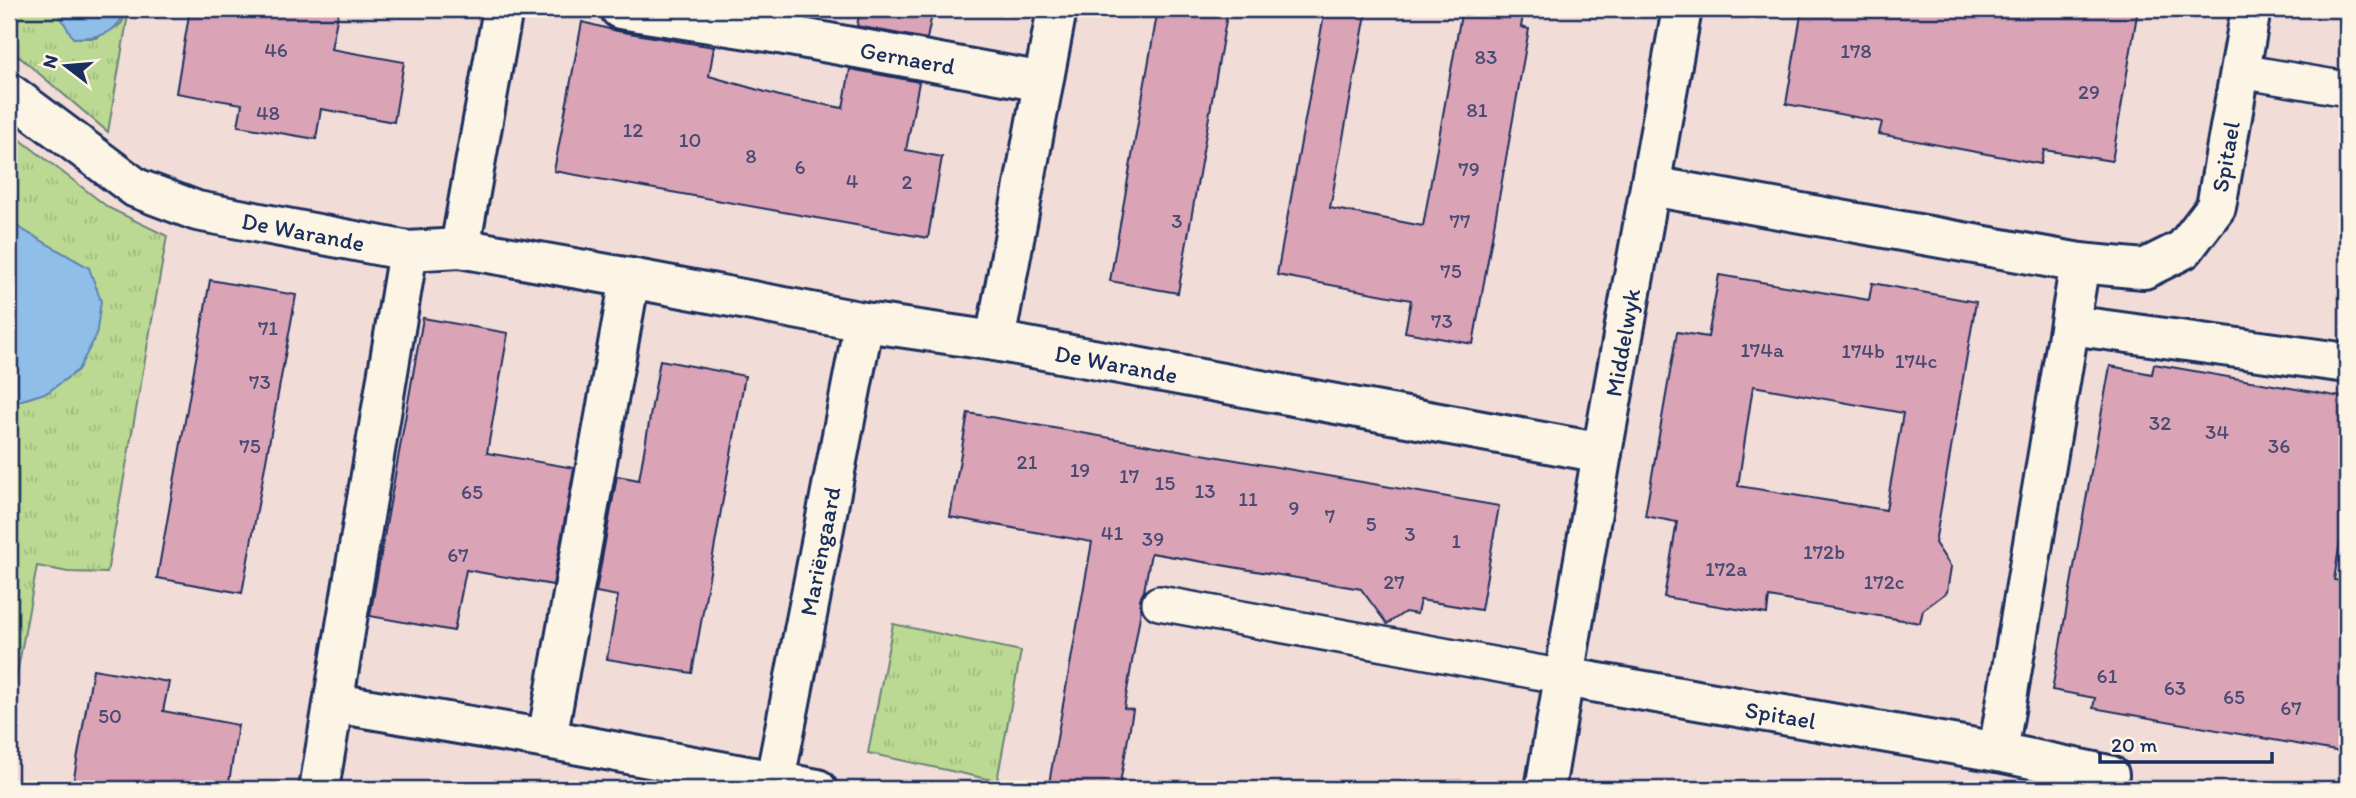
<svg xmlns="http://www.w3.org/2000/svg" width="2356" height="798" font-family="Itim,sans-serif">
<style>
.grass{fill:url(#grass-tufts);stroke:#6b8478;stroke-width:2}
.water{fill:#8fbee9;stroke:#6185b1;stroke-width:2}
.building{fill:#dba3b6;stroke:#1b2f5e;stroke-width:2;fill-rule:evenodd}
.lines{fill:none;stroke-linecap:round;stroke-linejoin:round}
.service-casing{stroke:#1b2f5e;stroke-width:38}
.minor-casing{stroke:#1b2f5e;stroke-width:44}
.service{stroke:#fcf5e5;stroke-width:33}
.minor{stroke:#fcf5e5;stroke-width:38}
.labels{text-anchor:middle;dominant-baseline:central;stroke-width:7;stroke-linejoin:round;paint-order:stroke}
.number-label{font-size:21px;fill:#4b4c74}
.street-label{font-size:24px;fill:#1b2f5e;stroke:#fcf5e5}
</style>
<defs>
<pattern id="grass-tufts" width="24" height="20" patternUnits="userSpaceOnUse" patternTransform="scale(1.75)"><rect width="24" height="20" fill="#bbd992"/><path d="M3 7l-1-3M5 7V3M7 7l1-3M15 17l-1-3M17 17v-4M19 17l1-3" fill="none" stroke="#a0bb80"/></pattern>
</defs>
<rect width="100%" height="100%" fill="#f2dcd7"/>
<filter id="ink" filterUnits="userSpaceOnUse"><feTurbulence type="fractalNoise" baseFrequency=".0143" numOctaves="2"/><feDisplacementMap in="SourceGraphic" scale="14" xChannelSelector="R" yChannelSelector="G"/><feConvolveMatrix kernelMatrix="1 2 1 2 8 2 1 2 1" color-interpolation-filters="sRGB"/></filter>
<g filter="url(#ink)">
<g class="grass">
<path d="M9 9H56L74 38H96L121 24 129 9 108 132 9 48Z"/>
<path d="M9 131 109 208 167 236 107 573 68 572 37 566 9 718V404L48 392 89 268 9 222Z"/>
<path d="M893 624 1021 651 997 781 868 753Z"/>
</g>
<g class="water">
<path d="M56 9H127C116 35 100 38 73 38Z"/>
<path d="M9 222 89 268 101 301 96 336 78 370 48 392 9 404Z"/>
</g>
<g class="building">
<path d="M190 9H339L331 49 404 62 394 122 321 109 316 139 238 126 242 104 176 93Z"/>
<path d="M860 9H933L927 39 857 26Z"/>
<path d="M1158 9H1228L1178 293 1110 281Z"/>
<path d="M1325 9H1367L1330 208 1423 226 1462 9H1524L1521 27 1529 29 1473 344 1405 332 1411 300 1277 275Z"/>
<path d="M1802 9H2138L2112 161 2044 150 2041 164 1879 134 1882 122 1786 104Z"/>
<path d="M582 22 617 31 714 47 709 76 783 97 843 108 850 69 919 82 906 150 942 157 928 238 554 171Z"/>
<path d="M1719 275 1869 300 1872 283 1976 302 1935 543 1951 567 1947 592 1923 610 1920 623 1769 597 1767 614 1664 597 1677 522 1645 516 1677 332 1708 337ZM1753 386 1903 413 1886 510 1738 486Z"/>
<path d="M210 280 296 295 242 593 157 578Z"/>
<path d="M423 318 508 333 487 453 574 468 553 585 466 570 454 631 370 616Z"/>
<path d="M660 360 745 376 692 673 607 659 618 596 596 592 617 476 639 480Z"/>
<path d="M2154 364 2347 398V497L2334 580 2347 582V753L2093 708 2095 698 2052 690 2110 366 2152 374Z"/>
<path d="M968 413 1499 506 1481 610 1420 600 1417 614 1405 612 1387 624 1361 589 1151 553 1144 591 1140 599 1141 610 1124 708 1133 710 1119 789H1048L1092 542 950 517Z"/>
<path d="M93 669 169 682 163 711 238 725 228 789H72Z"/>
</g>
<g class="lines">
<defs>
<g id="service">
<path d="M2240 71 2347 89"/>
<path d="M1159 603 1564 677"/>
</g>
<g id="minor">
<path d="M620 9 774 33 778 9"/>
<path id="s1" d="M774 33 1043 82"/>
<path id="s2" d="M9 93 136 188 197 211 408 251 460 248 630 278 864 322 995 341 1602 453"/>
<path id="s3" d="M1651 186 2080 263 2144 269 2184 249 2216 207 2251 9"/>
<path d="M460 248 503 9"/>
<path d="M2070 325 2347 363"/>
<path d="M995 341 1057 9"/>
<path id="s4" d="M1564 677 1998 752 2109 775 2106 789"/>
<path d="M335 703 547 739 817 789"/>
<path d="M547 739 630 278"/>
<path d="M1998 752 2080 263"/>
<path id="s5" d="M775 780 864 322"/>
<path d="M319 789 408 251"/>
<path id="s6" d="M1545 789 1602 453 1682 9"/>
</g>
</defs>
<use href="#service" class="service-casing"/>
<use href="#minor" class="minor-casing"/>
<use href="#service" class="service"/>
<use href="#minor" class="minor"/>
</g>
</g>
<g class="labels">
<g class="number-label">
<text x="276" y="49">46</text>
<text x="1856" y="50">178</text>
<text x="1486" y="56">83</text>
<text x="2089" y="91">29</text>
<text x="1477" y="109">81</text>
<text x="268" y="112">48</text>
<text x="633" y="129">12</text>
<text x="690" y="139">10</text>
<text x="751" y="155">8</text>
<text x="800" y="166">6</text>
<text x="1469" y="168">79</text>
<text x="852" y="180">4</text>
<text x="907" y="181">2</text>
<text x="1177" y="220">3</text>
<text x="1460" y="220">77</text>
<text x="1451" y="270">75</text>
<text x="1442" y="320">73</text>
<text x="268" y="327">71</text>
<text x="1762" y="349">174a</text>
<text x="1863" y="350">174b</text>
<text x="1916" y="360">174c</text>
<text x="260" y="381">73</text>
<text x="2160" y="422">32</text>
<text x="2217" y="431">34</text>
<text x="250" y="445">75</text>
<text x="2279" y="445">36</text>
<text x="1027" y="461">21</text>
<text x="1080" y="469">19</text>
<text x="1129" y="475">17</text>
<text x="1165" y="482">15</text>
<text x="1205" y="490">13</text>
<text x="472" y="491">65</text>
<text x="1248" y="498">11</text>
<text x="1294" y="507">9</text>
<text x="1330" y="515">7</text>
<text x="1371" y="523">5</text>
<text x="1112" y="532">41</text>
<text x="1410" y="533">3</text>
<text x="1153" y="538">39</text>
<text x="1456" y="540">1</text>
<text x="1824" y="551">172b</text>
<text x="458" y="554">67</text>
<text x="1726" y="568">172a</text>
<text x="1394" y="581">27</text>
<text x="1884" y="581">172c</text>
<text x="2107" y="675">61</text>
<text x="2175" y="687">63</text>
<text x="2234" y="696">65</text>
<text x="2291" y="707">67</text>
<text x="110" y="715">50</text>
</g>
<g class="street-label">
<text stroke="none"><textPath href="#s1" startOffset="136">Gernaerd</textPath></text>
<text stroke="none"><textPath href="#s3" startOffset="649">Spitael</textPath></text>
<text stroke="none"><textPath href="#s2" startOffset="332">De Warande</textPath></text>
<text stroke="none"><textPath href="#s6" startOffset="453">Middelwyk</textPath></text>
<text stroke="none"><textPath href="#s2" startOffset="1157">De Warande</textPath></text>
<text stroke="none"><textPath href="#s5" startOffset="233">Mariëngaard</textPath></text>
<text stroke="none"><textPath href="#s4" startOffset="220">Spitael</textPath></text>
</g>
</g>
<rect width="2356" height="798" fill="none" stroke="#fcf5e5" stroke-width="35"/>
<rect x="18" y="18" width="2321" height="763" fill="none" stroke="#1b2f5e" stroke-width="2.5" filter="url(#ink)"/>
<g transform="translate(66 66) rotate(286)" stroke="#fcf5e5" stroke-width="5" paint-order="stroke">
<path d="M0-5L12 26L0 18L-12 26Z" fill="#1b2f5e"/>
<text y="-10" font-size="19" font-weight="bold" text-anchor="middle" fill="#1b2f5e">N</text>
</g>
<path d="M2100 752v10h172v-10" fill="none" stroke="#1b2f5e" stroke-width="3.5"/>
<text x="2111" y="752" font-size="21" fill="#1b2f5e" stroke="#fcf5e5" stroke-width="5" paint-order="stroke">20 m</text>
</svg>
